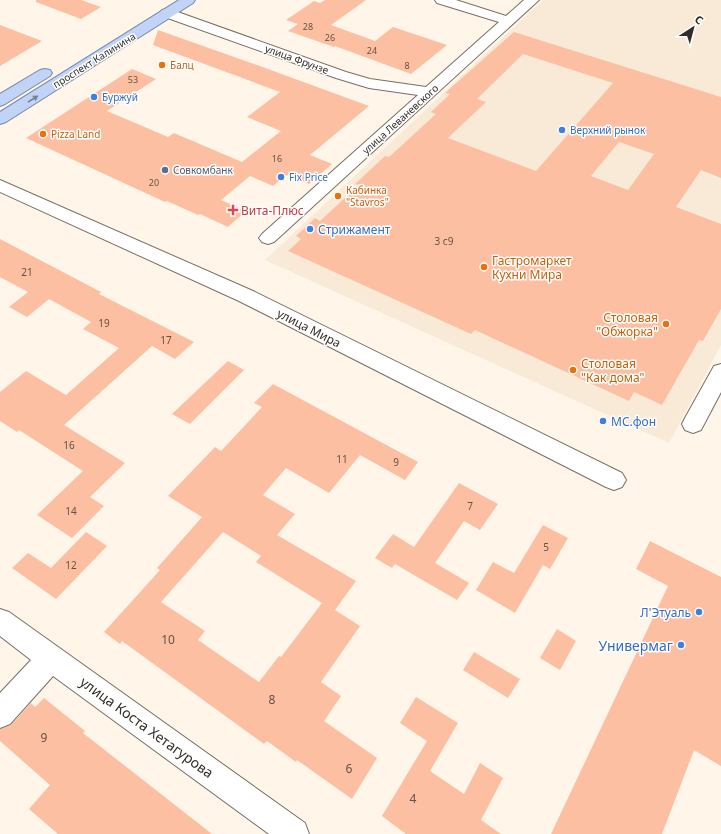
<svg xmlns="http://www.w3.org/2000/svg" width="721" height="834" font-family="'Noto Sans',sans-serif">
<style>
.commercial{fill:#f9ead7}
.building{fill:#fcbfa1;fill-rule:evenodd}
.lines{fill:none;stroke-linecap:round;stroke-linejoin:round}
.minor-casing{stroke:#7a6f62;stroke-width:2}
.major-casing{stroke:#7487ab;stroke-width:2}
.minor{fill:#fff;fill-rule:evenodd}
.major{fill:#c1d4f7;fill-rule:evenodd}
.oneway{fill:#7a8090}
.food-dot{fill:#e8710a;stroke:#fff;stroke-width:1.5}
.shop-dot{fill:#3f7fe0;stroke:#fff;stroke-width:1.5}
.service-dot{fill:#5c6f8a;stroke:#fff;stroke-width:1.5}
.health-dot{fill:#e0444e;stroke:#fff;stroke-width:1.5}
.labels{text-anchor:middle;dominant-baseline:central;stroke-width:3;stroke-linejoin:round;paint-order:stroke}
.far-number-label{font-size:9px;fill:#645246}
.far-street-label{font-size:10px;fill:#322d28;stroke:#fff}
.far-food-label{font-size:10px;fill:#c56008;stroke:#fff;text-anchor:start}
.far-shop-label{font-size:10px;fill:#366cbe;stroke:#fff;text-anchor:start}
.far-service-label{font-size:10px;fill:#4e5e75;stroke:#fff;text-anchor:start}
.number-label{font-size:10px;fill:#645246}
.health-label{font-size:12px;fill:#be3a42;stroke:#fff;text-anchor:start}
.shop-label{font-size:12px;fill:#366cbe;stroke:#fff;text-anchor:start}
.food-label{font-size:12px;fill:#c56008;stroke:#fff;text-anchor:start}
.street-label{font-size:12px;fill:#322d28;stroke:#fff}
.near-number-label{font-size:12px;fill:#645246}
.near-shop-label{font-size:14px;fill:#366cbe;stroke:#fff;text-anchor:end}
.near-street-label{font-size:14px;fill:#322d28;stroke:#fff}
</style>
<rect width="100%" height="100%" fill="#fff5e9"/>
<path class="commercial" d="M543 0H721V345L669 443 265 260Z"/>
<g class="building">
<path d="M36 0H81L101 7 81 19 36 2Z"/>
<path d="M325 0H366L331 25 375 41 393 27 447 45 411 74 335 46 334 47 288 31 298 24 286 20 314 1 320 3Z"/>
<path d="M0 25 42 41 0 66Z"/>
<path d="M158 30 257 65 369 106 310 155 332 164 309 184 287 175 273 186 250 176 221 200 246 211 228 227 200 214 198 215 167 201 165 202 26 138 132 69 156 79 107 111 168 137 174 133 242 162 281 131 247 117 280 92 153 45Z"/>
<path d="M514 32 721 97V178L701 170 676 207 721 224V309L703 341 699 340 662 405 634 392 629 401 475 330 471 334 288 251 301 239 296 236 315 218 320 221 359 185 355 184 385 156 389 157 436 114 431 112 450 94 445 93ZM523 54 613 83 536 171 448 138 486 102 477 99ZM619 142 654 154 628 190 591 176Z"/>
<path d="M0 239 101 292 99 294 194 342 175 359 152 346 64 425 125 463 90 497 104 506 72 538 37 515 83 471 19 430 17 432 0 421V392L26 371 66 395 119 348 83 329 91 322 49 299 27 317 9 307 28 292 0 277Z"/>
<path d="M228 361 244 370 190 424 172 414Z"/>
<path d="M273 384 418 462 405 480 360 455 329 493 286 468 263 495 295 514 277 535 356 581 335 610 360 626 321 682 341 696 324 721 377 758 352 799 297 760 296 762 267 741 264 744 122 641 120 644 104 632 160 570 157 568 202 517 168 496 215 447 221 451 262 407 254 403ZM223 532 261 556 256 562 322 603 281 657 279 656 259 682 198 640 205 631 161 602Z"/>
<path d="M459 483 498 504 480 530 464 521 435 563 469 583 457 600 395 564 392 568 375 558 393 534 414 547Z"/>
<path d="M543 525 568 538 550 569 543 565 515 613 476 590 493 562 514 573Z"/>
<path d="M86 532 107 546 56 599 12 568 28 553 51 568Z"/>
<path d="M650 541 721 577V766L694 750 662 834H551L668 586 636 569Z"/>
<path d="M557 629 576 641 560 670 540 658Z"/>
<path d="M474 652 520 679 508 698 463 670Z"/>
<path d="M416 697 458 723 430 771 464 794 480 763 503 778 481 820 501 834H406L382 816 427 741 400 723Z"/>
<path d="M44 698 85 731 83 733 212 834H58L29 809 50 785 0 741V729L11 725 31 703 35 707Z"/>
</g>
<g class="lines">
<defs>
<g id="minor">
<path d="M435 0H456L506 16 524 0H539L274 242 268 244 262 242 259 238 262 234 418 95 369 88 336 78 162 16 160 13 162 10 167 9 172 10 346 72 370 79 426 87 499 22 437 3Z"/>
<path d="M0 180 253 291 622 473 626 480 622 487 614 490 606 487 239 301 0 192Z"/>
<path d="M721 364V392L701 430 693 433 685 430 682 424 685 418 714 366Z"/>
<path d="M0 609 9 612 305 823 309 834H269L53 676 10 724 0 728V693L31 660 0 636Z"/>
</g>
<g id="major">
<path d="M179 0H195L193 3 6 122 0 124V112Z"/>
<path d="M45 69 50 70 52 73 50 76 5 104 0 106V94L40 70Z"/>
</g>
</defs>
<use href="#minor" class="minor-casing"/>
<use href="#major" class="major-casing"/>
<use href="#minor" class="minor"/>
<use href="#major" class="major"/>
</g>
<defs><path id="oneway-solid" d="M-6-.8H1V-3.2L6.5 0L1 3.2V.8H-6Z"/></defs>
<use class="oneway" href="#oneway-solid" transform="translate(33 99) rotate(-32)"/>
<g class="food-dot">
<circle cx="162" cy="65" r="4"/>
<circle cx="43" cy="134" r="4"/>
<circle cx="338" cy="196" r="4"/>
<circle cx="484" cy="267" r="4"/>
<circle cx="666" cy="324" r="4"/>
<circle cx="573" cy="370" r="4"/>
</g>
<g class="shop-dot">
<circle cx="94" cy="97" r="4"/>
<circle cx="562" cy="130" r="4"/>
<circle cx="281" cy="177" r="4"/>
<circle cx="310" cy="229" r="4"/>
<circle cx="603" cy="421" r="4"/>
<circle cx="699" cy="612" r="4"/>
<circle cx="681" cy="645" r="4"/>
</g>
<circle class="service-dot" cx="165" cy="170" r="4"/>
<path class="health-dot" d="M231 204h4v4h4v4h-4v4h-4v-4h-4v-4h4z"/>
<g class="labels">
<g class="far-number-label">
<text x="308" y="26">28</text>
<text x="330" y="37">26</text>
<text x="372" y="50">24</text>
<text x="407" y="65">8</text>
<text x="133" y="79">53</text>
<text x="277" y="158">16</text>
<text x="154" y="182">20</text>
</g>
<g class="far-street-label">
<text transform="translate(297 59) rotate(20)">улица Фрунзе</text>
<text transform="translate(94 60) rotate(-32)">проспект Калинина</text>
<text transform="translate(400 119) rotate(-42)">улица Леваневского</text>
</g>
<g class="far-food-label">
<text x="170" y="65">Балц</text>
<text x="51" y="134">Pizza Land</text>
<text x="346" y="190">Кабинка<tspan x="346" dy="12">"Stavros"</tspan></text>
</g>
<g class="far-shop-label">
<text x="102" y="97">Буржуй</text>
<text x="570" y="130">Верхний рынок</text>
<text x="289" y="177">Fix Price</text>
</g>
<g class="far-service-label">
<text x="173" y="170">Совкомбанк</text>
</g>
<g class="number-label">
<text x="444" y="241">3 с9</text>
<text x="27" y="272">21</text>
<text x="104" y="323">19</text>
<text x="166" y="340">17</text>
<text x="69" y="445">16</text>
<text x="342" y="459">11</text>
<text x="396" y="462">9</text>
<text x="470" y="506">7</text>
<text x="71" y="511">14</text>
<text x="546" y="547">5</text>
<text x="71" y="565">12</text>
</g>
<g class="health-label">
<text x="241" y="210">Вита-Плюс</text>
</g>
<g class="shop-label">
<text x="318" y="229">Стрижамент</text>
<text x="611" y="421">МС.фон</text>
<text x="691" y="612" text-anchor="end">Л'Этуаль</text>
</g>
<g class="food-label">
<text x="492" y="260">Гастромаркет<tspan x="492" dy="14">Кухни Мира</tspan></text>
<text x="658" y="317" text-anchor="end">Столовая<tspan x="658" dy="14">"Обжорка"</tspan></text>
<text x="581" y="363">Столовая<tspan x="581" dy="14">"Как дома"</tspan></text>
</g>
<g class="street-label">
<text transform="translate(309 328) rotate(27)">улица Мира</text>
</g>
<g class="near-number-label">
<text x="168" y="639">10</text>
<text x="272" y="699">8</text>
<text x="44" y="737">9</text>
<text x="349" y="768">6</text>
<text x="413" y="798">4</text>
</g>
<g class="near-shop-label">
<text x="673" y="645">Универмаг</text>
</g>
<g class="near-street-label">
<text transform="translate(147 727) rotate(36)">улица Коста Хетагурова</text>
</g>
</g>
<g transform="translate(693 28) rotate(36)" stroke="#ffffff" stroke-width="3" paint-order="stroke">
<path d="M0-3L7 15L0 10L-7 15Z" fill="#322d28"/>
<text y="-6" font-size="11" font-weight="bold" text-anchor="middle" fill="#322d28">С</text>
</g>
</svg>
